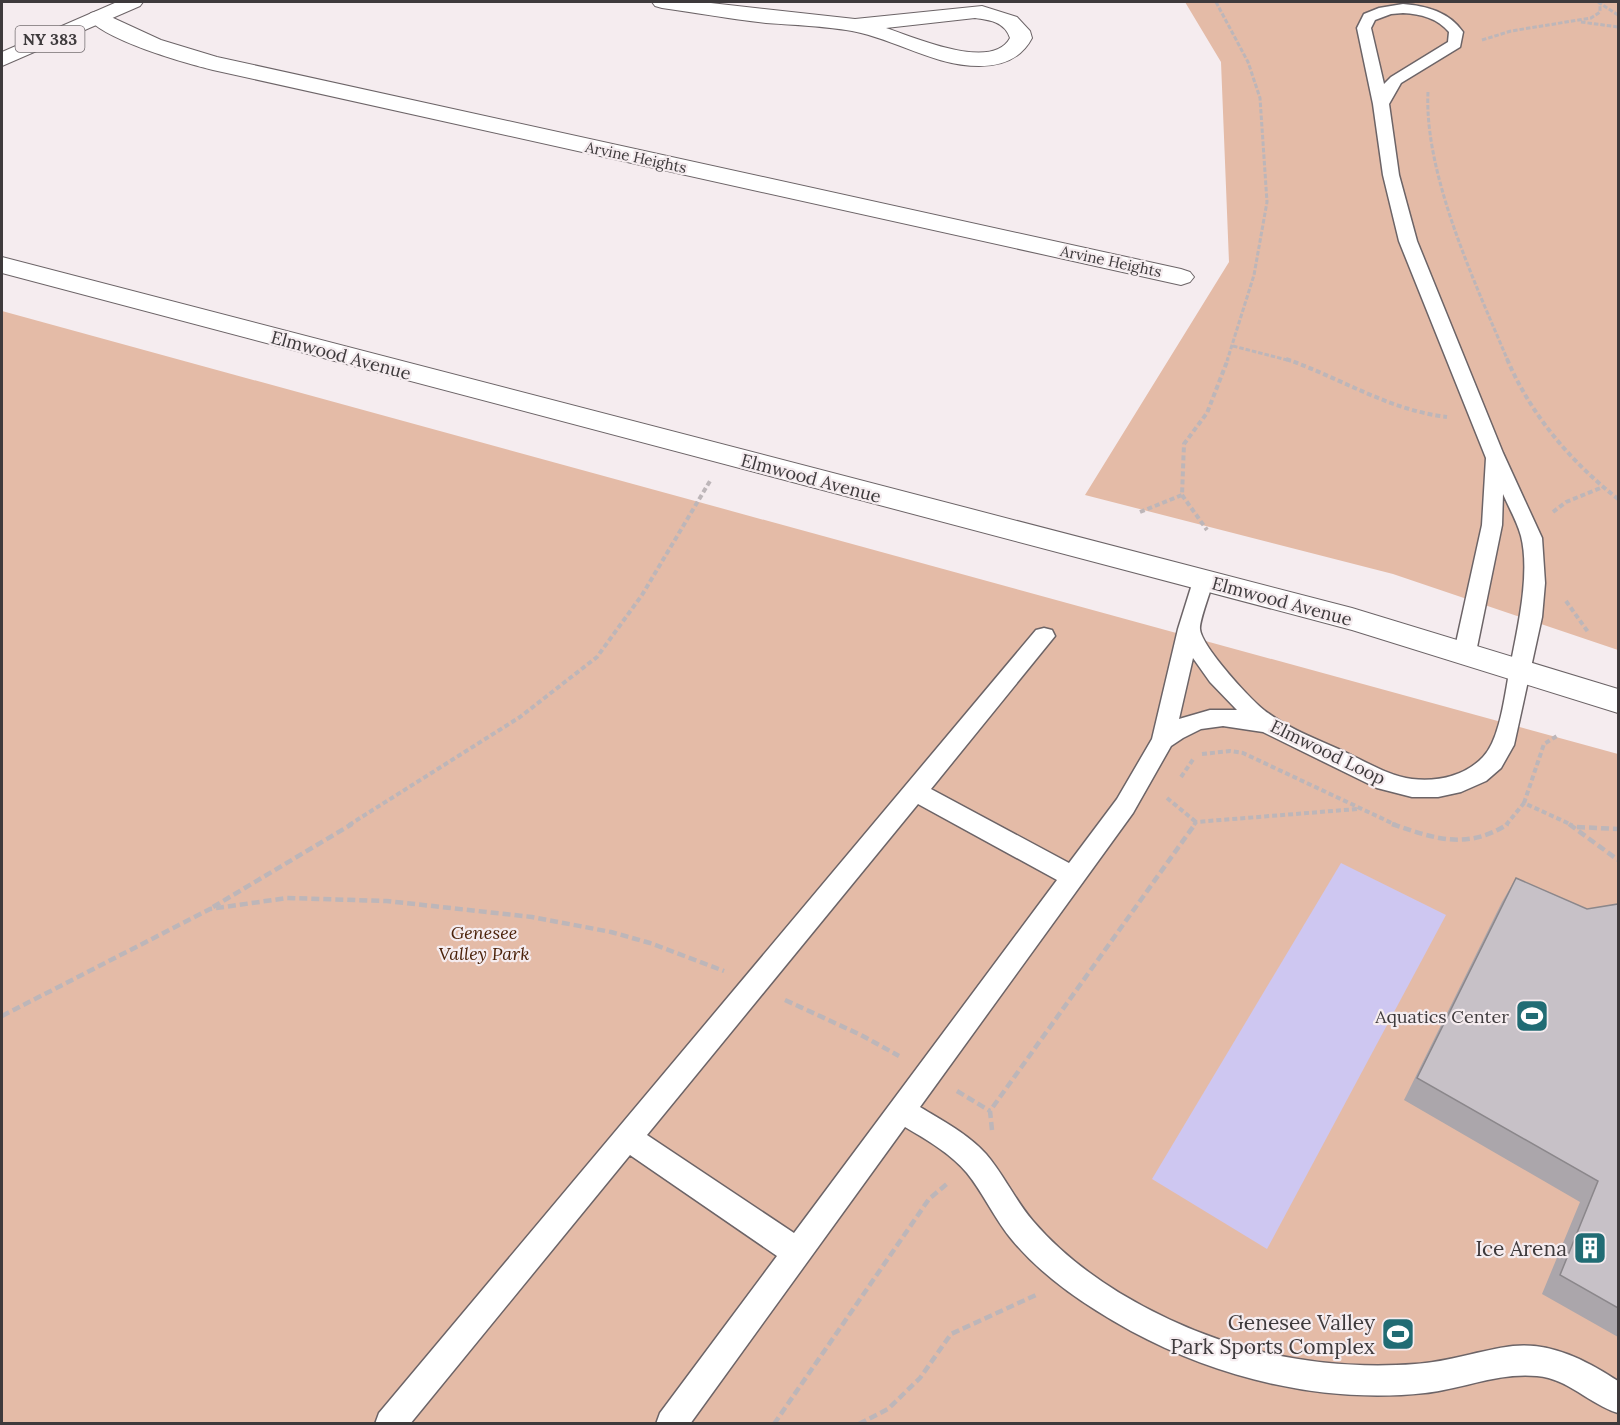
<svg xmlns="http://www.w3.org/2000/svg" width="1620" height="1425" font-family="Lora,serif">
<style>
.green{fill:#e4bba7}
.water{fill:#cec7f1}
.lines{fill:none;stroke-linecap:round;stroke-linejoin:round}
.lane-casing{stroke:#6c6467;stroke-width:3}
.street-casing{stroke:#6c6467;stroke-width:2}
.primary-casing{stroke:#6c6467;stroke-width:2}
.path-far2{stroke:#bdb6b9;stroke-width:3;stroke-dasharray:4.5 2;stroke-linecap:butt}
.path-far1{stroke:#bdb6b9;stroke-width:4;stroke-dasharray:5 3;stroke-linecap:butt}
.path{stroke:#bdb6b9;stroke-width:4.5;stroke-dasharray:8 4;stroke-linecap:butt}
.lane{fill:#fff;fill-rule:evenodd}
.street{fill:#fff;fill-rule:evenodd}
.primary{fill:#fff;fill-rule:evenodd}
.wall{fill:#aba6ab}
.building{fill:#c7c1c7;stroke:#8b878b;stroke-width:1.5}
.labels{text-anchor:middle;dominant-baseline:central;stroke-width:4.5;stroke-linejoin:round;paint-order:stroke}
.far-street-label{font-size:15px;fill:#3e3a3c;stroke:#f5ecef}
.shield{fill:#f5ecef;stroke:#756f72;stroke-width:1.5}
.shield-label{font-size:16px;font-weight:bold;fill:#3e3a3c}
.street-label{font-size:18px;fill:#3e3a3c;stroke:#f5ecef}
.park-label{font-size:18px;font-style:italic;fill:#4c230b;stroke:#f5ecef}
.poi-label{font-size:18px;fill:#3e3a3c;stroke:#f5ecef;text-anchor:end}
.near-poi-label{font-size:21px;fill:#3e3a3c;stroke:#f5ecef;text-anchor:end}
</style>
<rect width="100%" height="100%" fill="#f5ecef"/>
<g class="green">
<path d="M1185 2H1618V650L1393 574 1085 495 1229 262 1221 62Z"/>
<path d="M2 311 1618 754V1423H2Z"/>
</g>
<path class="water" d="M1341 863 1446 915 1267 1249 1152 1179Z"/>
<g class="lines">
<defs>
<path id="lane" d="M1403 4C1427 6 1449 12 1463 32L1460 47 1401 83 1389 104 1399 175 1417 241 1503 453 1542 538 1545 583 1542 617 1514 745 1501 768 1486 781 1461 792 1438 797H1412L1377 788 1263 732 1223 726 1201 729 1183 738 1171 746 1133 813 920 1107C943 1121 968 1134 986 1154 1004 1175 1015 1200 1033 1221 1081 1277 1153 1317 1223 1341 1283 1361 1352 1369 1415 1364 1449 1362 1480 1350 1513 1346 1552 1342 1587 1361 1618 1381V1413C1589 1404 1569 1379 1537 1376 1499 1372 1462 1389 1425 1393 1325 1404 1220 1379 1131 1331 1088 1307 1045 1279 1013 1241 995 1220 984 1194 967 1173 950 1153 927 1140 905 1127L690 1424H656L660 1413 777 1256 630 1155 410 1424H375L379 1413 1036 630 1044 628 1052 630 1055 636 931 789 1069 863 1117 799 1152 739 1178 629 1193 581 1196 576 1203 574 1210 576 1213 581C1211 591 1199 621 1200 629 1201 646 1253 703 1268 713 1291 730 1319 740 1345 752 1366 762 1389 776 1412 779 1438 782 1465 776 1483 757 1502 738 1506 683 1512 657 1519 622 1530 571 1521 536 1517 521 1509 508 1503 494L1502 525 1476 652 1473 658 1465 660 1457 658 1454 652 1482 525 1486 458 1399 241 1383 175 1373 104 1357 28 1364 14 1379 8ZM1403 13C1421 14 1437 18 1449 32L1448 42 1391 77 1384 84 1371 28 1375 20 1391 14ZM1193 658 1210 682 1237 710H1210L1179 719ZM918 804 1057 880 794 1233 647 1135Z"/>
<g id="street">
<path d="M652 2H702L855 19 982 6 1017 17 1030 31 1032 38C1021 59 1002 66 979 66 934 66 895 39 852 31 824 26 794 25 766 23 731 19 697 13 662 8L655 6ZM975 18C990 20 1005 22 1010 38 992 72 914 37 886 28Z"/>
<path d="M98 11 161 40 217 57 1181 269 1190 272 1194 277 1190 282 1181 285 213 70C185 63 103 40 87 17L91 13Z"/>
</g>
<g id="primary">
<path d="M117 2H143L140 6 2 66V52Z"/>
<path d="M2 257 1352 608 1618 689V713L1352 630 2 273Z"/>
</g>
</defs>
<use href="#lane" class="lane-casing"/>
<use href="#street" class="street-casing"/>
<use href="#primary" class="primary-casing"/>
<g class="path-far2">
<path d="M1216 2 1248 62 1260 98 1267 202 1254 275 1227 361"/>
<path d="M1598 2 1618 15"/>
<path d="M1581 22 1618 27"/>
<path d="M1482 40 1511 31 1591 18 1600 12V3"/>
<path d="M1428 92C1424 175 1476 285 1508 361"/>
<path d="M1233 346 1291 361"/>
</g>
<g class="path-far1">
<path d="M1286 359C1341 378 1388 410 1447 417"/>
<path d="M1507 359C1531 415 1570 461 1618 499"/>
<path d="M1182 495 1207 530"/>
<path d="M1140 512 1182 495 1184 444 1207 413 1228 359"/>
<path d="M1553 512 1566 502 1603 487"/>
<path d="M1566 601 1588 632"/>
<path d="M1202 754 1230 751 1243 753 1396 825"/>
<path d="M1181 777 1194 758"/>
<path d="M1167 798 1196 822"/>
<path d="M1524 803 1544 744 1557 736"/>
<path d="M349 825 520 717 597 657 642 595 710 481"/>
<path d="M1194 825 1196 822 1357 809"/>
<path d="M1506 825 1524 803 1572 825"/>
</g>
<g class="path">
<path d="M1392 824C1435 839 1467 850 1508 824"/>
<path d="M1569 824 1618 860"/>
<path d="M1577 827 1618 829"/>
<path d="M213 907 352 824"/>
<path d="M785 1000 861 1035 899 1056"/>
<path d="M2 1016 210 909 287 898 387 901 532 917 611 932 650 943 724 971"/>
<path d="M957 1091 990 1111"/>
<path d="M992 1130 990 1111 1195 824"/>
<path d="M774 1424 929 1199 948 1183"/>
<path d="M859 1424 888 1409 920 1378 951 1334 1036 1295"/>
</g>
<use href="#lane" class="lane"/>
<use href="#street" class="street"/>
<use href="#primary" class="primary"/>
</g>
<path class="wall" d="M1516 878 1587 909 1618 904V1337L1542 1294 1580 1202 1404 1100 1502 902Z"/>
<path class="building" d="M1516 878 1587 909 1618 904V1308L1560 1275 1598 1181 1417 1078Z"/>
<defs>
<symbol id="stadium-square" viewBox="-11 -11 22 22"><rect x="-9" y="-9" width="18" height="18" rx="4" fill="#216c74" stroke="#f5ecef"/><path d="M0-5a6.5 5 0 1 0 0 10a6.5 5 0 1 0 0-10ZM-3.5-1.8h7v3.6h-7Z" fill="#fff"/></symbol>
<symbol id="building-square" viewBox="-11 -11 22 22"><rect x="-9" y="-9" width="18" height="18" rx="4" fill="#216c74" stroke="#f5ecef"/><path d="M-4-6H4V6H1V3H-1V6H-4ZM-2.5-4.3h1.7v1.8h-1.7ZM.8-4.3h1.7v1.8H.8ZM-2.5-1h1.7V.8h-1.7ZM.8-1h1.7V.8H.8Z" fill="#fff"/></symbol>
</defs>
<g fill-rule="evenodd">
<use href="#stadium-square" x="1513" y="997" width="38" height="38"/>
<use href="#building-square" x="1571" y="1229" width="38" height="38"/>
<use href="#stadium-square" x="1379" y="1315" width="38" height="38"/>
</g>
<g class="labels">
<g class="far-street-label">
<text transform="translate(636 157) rotate(12)">Arvine Heights</text>
<text transform="translate(1111 261) rotate(12)">Arvine Heights</text>
</g>
<rect class="shield" x="15.5" y="26" width="69" height="26" rx="4.5"/>
<g class="shield-label">
<text x="50" y="39">NY 383</text>
</g>
<g class="street-label">
<text transform="translate(341 355) rotate(15)">Elmwood Avenue</text>
<text transform="translate(811 478) rotate(15)">Elmwood Avenue</text>
<text transform="translate(1282 601) rotate(15)">Elmwood Avenue</text>
<text transform="translate(1328 752) rotate(26)">Elmwood Loop</text>
</g>
<g class="park-label">
<text x="484" y="932">Genesee<tspan x="484" dy="21">Valley Park</tspan></text>
</g>
<g class="poi-label">
<text x="1509" y="1016">Aquatics Center</text>
</g>
<g class="near-poi-label">
<text x="1567" y="1248">Ice Arena</text>
<text x="1375" y="1322">Genesee Valley<tspan x="1375" dy="24">Park Sports Complex</tspan></text>
</g>
</g>
<rect width="1620" height="1425" fill="none" stroke="#3e3a3c" stroke-width="6"/>
</svg>
